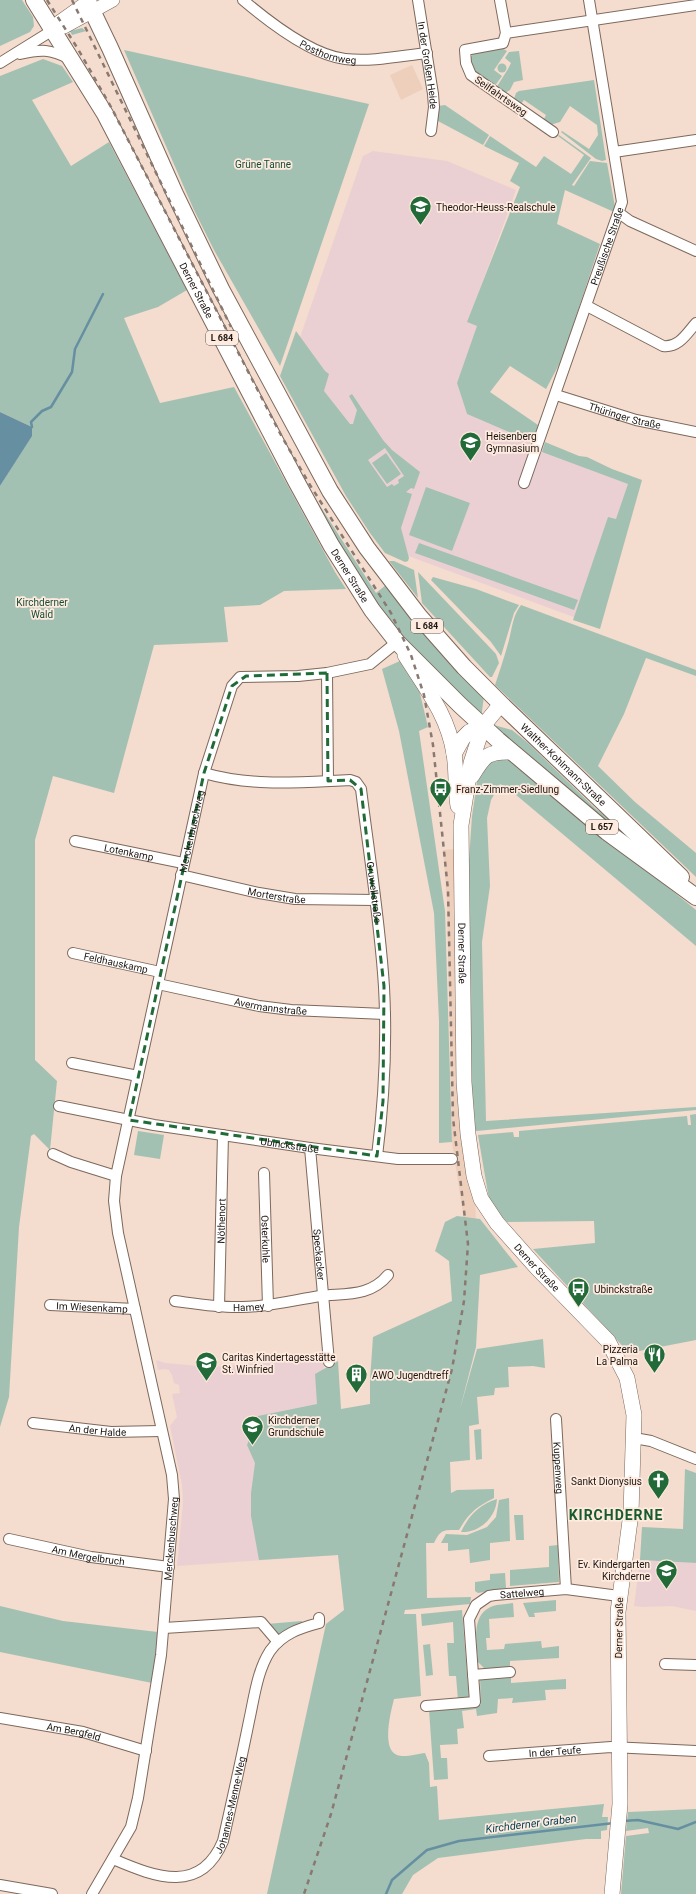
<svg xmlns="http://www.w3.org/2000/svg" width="696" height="1894" font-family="Roboto,sans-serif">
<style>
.built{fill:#eecfbc}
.education{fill:#ebd0d3}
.green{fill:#a3c1b2;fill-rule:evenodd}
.water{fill:#668fa2}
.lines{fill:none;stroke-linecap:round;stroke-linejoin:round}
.stream{stroke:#668fa2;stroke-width:2.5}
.minor-casing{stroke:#7d685b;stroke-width:12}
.tertiary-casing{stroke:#7d685b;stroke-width:14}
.secondary-casing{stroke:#7d685b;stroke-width:16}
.primary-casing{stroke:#7d685b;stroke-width:18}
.minor{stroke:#fff;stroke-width:10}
.tertiary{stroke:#fff;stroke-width:13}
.secondary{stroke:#fff;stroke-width:15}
.primary{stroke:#fff;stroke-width:16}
.rail{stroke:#897970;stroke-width:2.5;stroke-dasharray:5 5;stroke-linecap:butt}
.marked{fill:none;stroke:#226b39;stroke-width:3;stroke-dasharray:8 5;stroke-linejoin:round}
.labels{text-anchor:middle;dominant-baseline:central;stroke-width:3.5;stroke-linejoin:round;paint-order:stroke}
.shield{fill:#feebdf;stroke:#61564f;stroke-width:1}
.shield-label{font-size:9px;font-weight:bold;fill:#1e1611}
.street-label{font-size:10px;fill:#1e1611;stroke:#feebdf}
.park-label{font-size:10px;fill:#184c37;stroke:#feebdf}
.poi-label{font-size:10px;fill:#1e1611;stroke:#feebdf;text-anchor:start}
.water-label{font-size:11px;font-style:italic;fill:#013f54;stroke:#feebdf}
.district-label{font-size:14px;font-weight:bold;letter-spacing:1px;fill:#175a2c;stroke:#feebdf}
</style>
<rect width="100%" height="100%" fill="#f4dcce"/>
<g class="built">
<path d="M412 65 423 89 401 100 390 75Z"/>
<path d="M455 849 477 1237 464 1247 463 1214 452 1142 447 901 443 850Z"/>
</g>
<g class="education">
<path d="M373 151 447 161 516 190 468 322 478 326 457 383 467 414 534 443 639 482 598 626 403 554 296 349 363 156Z"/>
<path d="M323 1359 328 1404 338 1555 177 1566 183 1502 182 1485 170 1426 177 1417 172 1394 180 1393 179 1385 174 1383 172 1375 169 1370 164 1369 158 1370 156 1360 165 1363 211 1367Z"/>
<path d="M640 1560 696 1563V1611L672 1606 644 1607 634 1606Z"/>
</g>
<g class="green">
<path d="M0 0H22L33 17 34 26 30 32 0 46Z"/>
<path d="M82 28 86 31 72 35 70 31Z"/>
<path d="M500 47 507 51 494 70 502 76 494 87 473 70 470 59 474 52Z"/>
<path d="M124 50 369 104 280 366 214 250 194 210Z"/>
<path d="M519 51 523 80 514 82 510 90 505 93 496 88 508 69 511 63 505 58 509 52Z"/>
<path d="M43 59 62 66 73 82 32 100 71 166 109 142 187 290 158 307 124 318 160 403 234 387 335 572 346 589 284 591 260 605 224 607 228 642 154 645 114 793 53 776 35 840V1060L57 1081 50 1150 34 1134 31 1136 19 1227 9 1397 0 1427V486L32 435V427L0 412V76Z"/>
<circle cx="502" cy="68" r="4.5"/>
<path d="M594 80 606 160 602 161 596 159 561 132 562 131 589 149 598 135 597 125 570 106 560 122 550 125 543 121 546 115 524 100 520 105 514 99 516 93 519 91Z"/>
<path d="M445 105 489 135 483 145 438 121V106Z"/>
<path d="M559 135 591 158 572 185 574 186 590 161 607 163 615 207 614 212 565 190 557 224 600 244 562 359 546 389 510 366 490 392 538 425 534 443 467 414 457 383 477 326 467 322 520 187 510 181 519 163 484 146 490 136 536 167 544 156 571 174 584 155 558 136Z"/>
<path d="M296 331 325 371 329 374 324 391 350 424H353L357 410 349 396 352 394 383 440 392 450 420 472 414 489 411 488 406 492 412 494 401 528 409 558 408 561 405 562 385 553 370 533 346 496 280 376ZM385 448 404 476 398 480 399 483 394 486 392 484 387 487 368 460Z"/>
<path d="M282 442 315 498 376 593 386 585 484 696 481 719 397 633 345 558Z"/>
<path d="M545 442 579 456 587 457 612 469 642 480 600 629 573 620 608 517 616 519 628 484 542 452Z"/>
<path d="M386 453 401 474 387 484 372 463Z"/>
<path d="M426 487 470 503 452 551 409 535Z"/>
<path d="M419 543 578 600 574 610 415 553Z"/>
<path d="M389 561H394L414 570 418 598Z"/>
<path d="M418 572 496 654 499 663 492 677H490L422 603Z"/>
<path d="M433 577 476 589 519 605 514 613 501 656 491 642 431 580Z"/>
<path d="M521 605 696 670V676L646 658 624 714 598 766 635 802 696 853V877L495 685C500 670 505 655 509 640 512 628 513 615 521 605Z"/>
<path d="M400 661 417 681 428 727 419 731 445 911 452 1142 439 1143V1021L434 913 399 731 382 669Z"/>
<path d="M494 725 512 730 528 743 596 809 614 821 691 891 492 730Z"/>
<path d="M494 758 510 759 696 910V946L509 789 500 784 491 800 487 818 490 886 482 942 486 1121 696 1107V1110L477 1131 473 1130 470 1098 467 939 469 860 472 816 478 776Z"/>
<path d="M696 1114V1340L629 1353 533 1249 595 1243 594 1221 507 1222 490 1205 478 1135 513 1132 514 1137H519V1131L687 1116 688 1125H691L690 1115Z"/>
<path d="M138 1131 164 1135 160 1159 134 1155Z"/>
<path d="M457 1216 480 1219 518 1267 480 1275 476 1347 460 1409 477 1349 543 1339 545 1368 533 1366 508 1367 509 1387 495 1388 494 1395 477 1397 479 1424 469 1426 470 1460 450 1462 451 1493 457 1490 494 1489V1498C476 1507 469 1513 459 1530 443 1530 441 1529 434 1543H426L427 1598 471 1597 470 1604 405 1610 404 1614H416L421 1696 394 1699C391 1711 381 1749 397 1755 404 1758 417 1754 425 1753L429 1763 430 1787 437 1786 439 1820 604 1804 602 1817H608L607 1830 601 1831V1839H586L438 1858 413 1875 402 1894H267L326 1624 344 1610 338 1555 259 1560 251 1516V1493L255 1463 247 1445 258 1416 317 1404 315 1374 338 1361 341 1409 370 1404V1380L373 1337 452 1301 449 1261 435 1251 445 1222Z"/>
<path d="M481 1429 482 1459 476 1460 474 1430Z"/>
<path d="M685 1469 696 1473V1563L640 1560 642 1527 683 1529Z"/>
<path d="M509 1498 510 1541 490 1543V1560L470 1563 469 1549 448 1551V1543H441L446 1534 467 1535 487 1527 496 1517 499 1500Z"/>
<path d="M497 1499C496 1517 480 1533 461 1532 469 1515 479 1505 497 1499Z"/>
<path d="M514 1515H523L524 1540H516Z"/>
<path d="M558 1545 559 1582 510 1586V1570L549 1567V1546Z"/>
<path d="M505 1573 506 1588 478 1593 475 1591V1582L490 1580V1574Z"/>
<path d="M556 1600V1611L534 1613 535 1617H529L523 1603Z"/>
<path d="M513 1603 514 1617 489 1619 490 1638H486L487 1650 504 1649 505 1644 541 1641 542 1648 559 1646V1658L510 1661V1669L486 1670 478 1662C477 1643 470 1614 493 1606 499 1604 507 1604 513 1603Z"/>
<path d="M0 1606 63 1621 158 1632 152 1683 0 1652Z"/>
<path d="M462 1610 469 1699 458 1700 456 1676H449L447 1643H454L453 1622 422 1626 421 1614Z"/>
<path d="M302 1621V1624L279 1634 275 1633 267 1624Z"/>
<path d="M430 1644 433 1675 426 1676 423 1645Z"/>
<path d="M480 1678H511V1683L566 1679V1689L545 1690 546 1700 512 1703 513 1698 498 1699 497 1713 477 1716 476 1709 462 1711 464 1728 457 1729 458 1744 440 1745 441 1758H447L448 1779 434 1780 429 1710 481 1705Z"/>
<path d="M696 1809V1894H621L626 1836 649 1833 648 1828 626 1831 628 1812Z"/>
</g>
<path class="water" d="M0 412 32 427V436L0 486Z"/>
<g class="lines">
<g class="stream">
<path d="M32 427 31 422 42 411 51 407 72 372 75 349 103 294"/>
<path d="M623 1821 638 1820 678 1829 696 1822"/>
<path d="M386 1894 392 1880 427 1850 459 1841 614 1823"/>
</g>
<defs>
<g id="minor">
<path id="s1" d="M243 0C269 22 311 55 345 59 372 62 400 56 427 53"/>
<path id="s2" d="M418 0 433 94 434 107 431 131"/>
<path d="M500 0 506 33"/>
<path d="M20 54C41 49 50 49 70 59"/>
<path d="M0 63 53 30"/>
<path d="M553 132 471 75 466 63 465 50 503 43 506 33 696 5"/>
<path d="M614 152 696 140"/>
<path d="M619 213 630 221 696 251"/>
<path d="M587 306 663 346C679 348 687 333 696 323"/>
<path id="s3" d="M556 395 636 420 696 432"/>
<path id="s4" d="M524 483 622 202 589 0"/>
<path d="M327 673 328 781"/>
<path id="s5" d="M204 773C252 787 301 782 350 780L356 782 361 789C369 854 380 921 384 987 387 1043 384 1101 377 1156"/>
<path id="s6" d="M75 841 183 863"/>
<path id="s7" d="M181 875 259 893 295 899 375 900"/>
<path id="s8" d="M73 953 160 972"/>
<path id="s9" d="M158 984 259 1006 291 1010 385 1014"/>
<path d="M72 1063 138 1076"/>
<path id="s10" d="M59 1106 154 1125 310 1148 398 1159H452"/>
<path id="s11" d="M310 1148 329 1362"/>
<path d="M53 1154 71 1162 116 1176"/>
<path id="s12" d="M264 1173 268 1306"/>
<path id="s13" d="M175 1301C197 1304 220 1308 242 1307 269 1307 294 1300 320 1296 345 1293 370 1297 388 1275"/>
<path id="s14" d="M50 1305 135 1309"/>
<path id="s15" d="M219 1307 223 1135"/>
<path id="s16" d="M556 1419 566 1589"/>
<path id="s17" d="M33 1423 111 1432 161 1431"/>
<path d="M634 1438 651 1441 696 1459"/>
<path id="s18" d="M9 1539 91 1557 169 1567"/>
<path d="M164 1628 261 1622 278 1642"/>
<path d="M665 1664 696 1665"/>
<path d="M473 1675 510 1672"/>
<path id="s19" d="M426 1706 475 1702 469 1619 476 1605 489 1596 495 1595 566 1589 619 1596"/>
<path id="s20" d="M0 1718 83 1732 146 1751"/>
<path id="s21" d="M489 1756 611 1747 696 1751"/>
<path id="s22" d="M113 1859C157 1878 201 1894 223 1841 232 1801 241 1761 249 1721 254 1699 257 1671 270 1651 282 1634 300 1628 319 1623V1618"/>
<path d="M0 1885 52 1894"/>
<path id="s23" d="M92 1894 131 1827 138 1798 161 1655 174 1499 172 1475 118 1233 114 1201 116 1176 204 773 232 686 240 677 298 676 327 673 370 664 397 642"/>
</g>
<g id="tertiary">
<path d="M59 22 90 0"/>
<path d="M53 30 64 27 113 0"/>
</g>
<g id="secondary">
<path d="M405 655C425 687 448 715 454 754 457 771 455 789 458 806"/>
<path id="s24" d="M483 726 471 763 461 825 464 1082 468 1134 474 1176 481 1199 497 1223 537 1268 608 1341 627 1378 634 1415 631 1513 618 1612 620 1804 612 1894"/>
<path d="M454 754 463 738 469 732 483 726 501 704"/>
<path d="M472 776C484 756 487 751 512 752"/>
</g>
<g id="primary">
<path id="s25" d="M34 0 105 114 296 481 331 545 372 610 397 642 460 705 498 740 607 832 696 897"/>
<path id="s26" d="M87 0 110 48 175 194 221 289 330 491 367 548 419 616 464 667 501 704 681 877"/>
</g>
</defs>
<use href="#minor" class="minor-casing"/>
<use href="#tertiary" class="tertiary-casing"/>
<use href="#secondary" class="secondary-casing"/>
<use href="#primary" class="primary-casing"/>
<use href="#minor" class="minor"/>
<use href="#tertiary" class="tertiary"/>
<use href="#secondary" class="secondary"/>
<use href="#primary" class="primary"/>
<g class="rail">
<path d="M47 0 78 49 111 107 282 437 310 485 391 613 411 655 424 695 433 745 448 890 453 1118 468 1244 464 1301 452 1369 331 1814 304 1894"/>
<path d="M72 0 231 327"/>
</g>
</g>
<path class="marked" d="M327 673 328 781 350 780 361 789 384 986 383 1101 377 1156 129 1120 204 773 232 686 246 676Z"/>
<defs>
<symbol id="school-pin" viewBox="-11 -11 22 30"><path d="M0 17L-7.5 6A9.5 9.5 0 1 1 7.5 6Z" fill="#226b39" stroke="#feebdf"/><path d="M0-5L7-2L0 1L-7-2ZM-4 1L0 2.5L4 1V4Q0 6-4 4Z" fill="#fff"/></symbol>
<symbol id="bus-pin" viewBox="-11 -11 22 30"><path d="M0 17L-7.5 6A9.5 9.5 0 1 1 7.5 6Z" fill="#226b39" stroke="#feebdf"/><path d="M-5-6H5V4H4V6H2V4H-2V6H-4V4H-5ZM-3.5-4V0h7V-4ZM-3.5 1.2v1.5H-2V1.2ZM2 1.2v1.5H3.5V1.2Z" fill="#fff"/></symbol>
<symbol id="restaurant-pin" viewBox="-11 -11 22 30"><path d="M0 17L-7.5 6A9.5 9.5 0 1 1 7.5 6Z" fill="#226b39" stroke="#feebdf"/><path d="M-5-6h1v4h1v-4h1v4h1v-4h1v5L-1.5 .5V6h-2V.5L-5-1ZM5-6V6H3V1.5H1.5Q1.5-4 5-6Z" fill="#fff"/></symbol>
<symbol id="building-pin" viewBox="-11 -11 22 30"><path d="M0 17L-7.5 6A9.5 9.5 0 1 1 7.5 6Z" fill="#226b39" stroke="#feebdf"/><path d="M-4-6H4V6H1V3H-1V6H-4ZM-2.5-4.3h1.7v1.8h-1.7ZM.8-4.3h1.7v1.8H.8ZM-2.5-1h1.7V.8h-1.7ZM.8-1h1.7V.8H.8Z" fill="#fff"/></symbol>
<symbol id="church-pin" viewBox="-11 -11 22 30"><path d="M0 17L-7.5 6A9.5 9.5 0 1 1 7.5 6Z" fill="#226b39" stroke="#feebdf"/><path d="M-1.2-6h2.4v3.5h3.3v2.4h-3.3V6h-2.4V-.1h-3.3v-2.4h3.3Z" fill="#fff"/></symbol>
</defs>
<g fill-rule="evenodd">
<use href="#school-pin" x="408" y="194" width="25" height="34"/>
<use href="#school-pin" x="458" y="430" width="25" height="34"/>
<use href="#bus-pin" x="428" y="776" width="25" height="34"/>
<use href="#bus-pin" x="566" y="1276" width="25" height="34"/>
<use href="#restaurant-pin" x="642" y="1342" width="25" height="34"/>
<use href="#school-pin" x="194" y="1350" width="25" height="34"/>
<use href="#building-pin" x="344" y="1362" width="25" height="34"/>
<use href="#school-pin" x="240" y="1414" width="25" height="34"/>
<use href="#church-pin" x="646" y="1468" width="25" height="34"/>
<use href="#school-pin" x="654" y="1558" width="25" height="34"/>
</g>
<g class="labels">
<g class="shield">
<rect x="206" y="331" width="32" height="14" rx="3"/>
<rect x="411" y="619" width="32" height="14" rx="3"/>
<rect x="586" y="820" width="32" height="14" rx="3"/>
</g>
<g class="shield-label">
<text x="222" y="338">L 684</text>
<text x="427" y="626">L 684</text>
<text x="602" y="827">L 657</text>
</g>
<g class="street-label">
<text stroke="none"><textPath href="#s1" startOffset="101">Posthornweg</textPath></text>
<text stroke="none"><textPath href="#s2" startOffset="66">In der Großen Heide</textPath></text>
<text transform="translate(501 96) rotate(35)">Seilfahrtsweg</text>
<text stroke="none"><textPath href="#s4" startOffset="251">Preußische Straße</textPath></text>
<text stroke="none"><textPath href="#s25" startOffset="333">Derner Straße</textPath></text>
<text stroke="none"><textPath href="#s3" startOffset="72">Thüringer Straße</textPath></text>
<text stroke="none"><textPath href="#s25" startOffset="657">Derner Straße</textPath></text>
<text stroke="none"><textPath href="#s26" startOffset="909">Walther-Kohlmann-Straße</textPath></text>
<text stroke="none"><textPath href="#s23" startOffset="1091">Merckenbuschweg</textPath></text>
<text stroke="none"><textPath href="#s6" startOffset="55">Lotenkamp</textPath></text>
<text stroke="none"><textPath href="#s5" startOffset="266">Gruwellstraße</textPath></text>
<text stroke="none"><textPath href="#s7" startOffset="98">Morterstraße</textPath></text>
<text stroke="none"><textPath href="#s24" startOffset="230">Derner Straße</textPath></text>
<text stroke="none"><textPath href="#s8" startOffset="44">Feldhauskamp</textPath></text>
<text stroke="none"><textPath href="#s9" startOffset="115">Avermannstraße</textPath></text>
<text stroke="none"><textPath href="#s10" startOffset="234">Ubinckstraße</textPath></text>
<text stroke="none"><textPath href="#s15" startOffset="86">Nöthenort</textPath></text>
<text stroke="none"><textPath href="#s12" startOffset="66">Osterkuhle</textPath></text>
<text stroke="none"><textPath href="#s11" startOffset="107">Speckacker</textPath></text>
<text stroke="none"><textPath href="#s24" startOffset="566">Derner Straße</textPath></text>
<text stroke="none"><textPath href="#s13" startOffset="74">Hamey</textPath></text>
<text stroke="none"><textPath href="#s14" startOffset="42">Im Wiesenkamp</textPath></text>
<text stroke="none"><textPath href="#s17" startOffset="65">An der Halde</textPath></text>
<text stroke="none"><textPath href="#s16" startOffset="49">Kuppenweg</textPath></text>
<text stroke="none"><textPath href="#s23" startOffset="369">Merckenbuschweg</textPath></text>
<text stroke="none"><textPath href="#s18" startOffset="81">Am Mergelbruch</textPath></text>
<text stroke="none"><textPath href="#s19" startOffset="197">Sattelweg</textPath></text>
<text transform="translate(619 1628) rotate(-89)">Derner Straße</text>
<text stroke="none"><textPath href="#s20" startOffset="75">Am Bergfeld</textPath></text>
<text stroke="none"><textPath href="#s21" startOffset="66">In der Teufe</textPath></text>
<text stroke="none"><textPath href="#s22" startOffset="166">Johannes-Menne-Weg</textPath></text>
</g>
<g class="park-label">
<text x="263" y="164">Grüne Tanne</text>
<text x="42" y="602">Kirchderner<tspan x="42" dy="12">Wald</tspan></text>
</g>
<g class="poi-label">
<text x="436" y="207">Theodor-Heuss-Realschule</text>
<text x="486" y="436">Heisenberg<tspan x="486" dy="12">Gymnasium</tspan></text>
<text x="456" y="789">Franz-Zimmer-Siedlung</text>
<text x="594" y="1289">Ubinckstraße</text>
<text x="638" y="1349" text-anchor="end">Pizzeria<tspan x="638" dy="12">La Palma</tspan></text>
<text x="222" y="1357">Caritas Kindertagesstätte<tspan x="222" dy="12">St. Winfried</tspan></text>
<text x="372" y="1375">AWO Jugendtreff</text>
<text x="268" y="1420">Kirchderner<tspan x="268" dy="12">Grundschule</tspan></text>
<text x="642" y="1481" text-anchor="end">Sankt Dionysius</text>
<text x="650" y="1564" text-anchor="end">Ev. Kindergarten<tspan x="650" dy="12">Kirchderne</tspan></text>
</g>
<g class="water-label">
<text transform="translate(531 1824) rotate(-7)">Kirchderner Graben</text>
</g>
<g class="district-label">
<text x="616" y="1515">KIRCHDERNE</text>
</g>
</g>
</svg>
